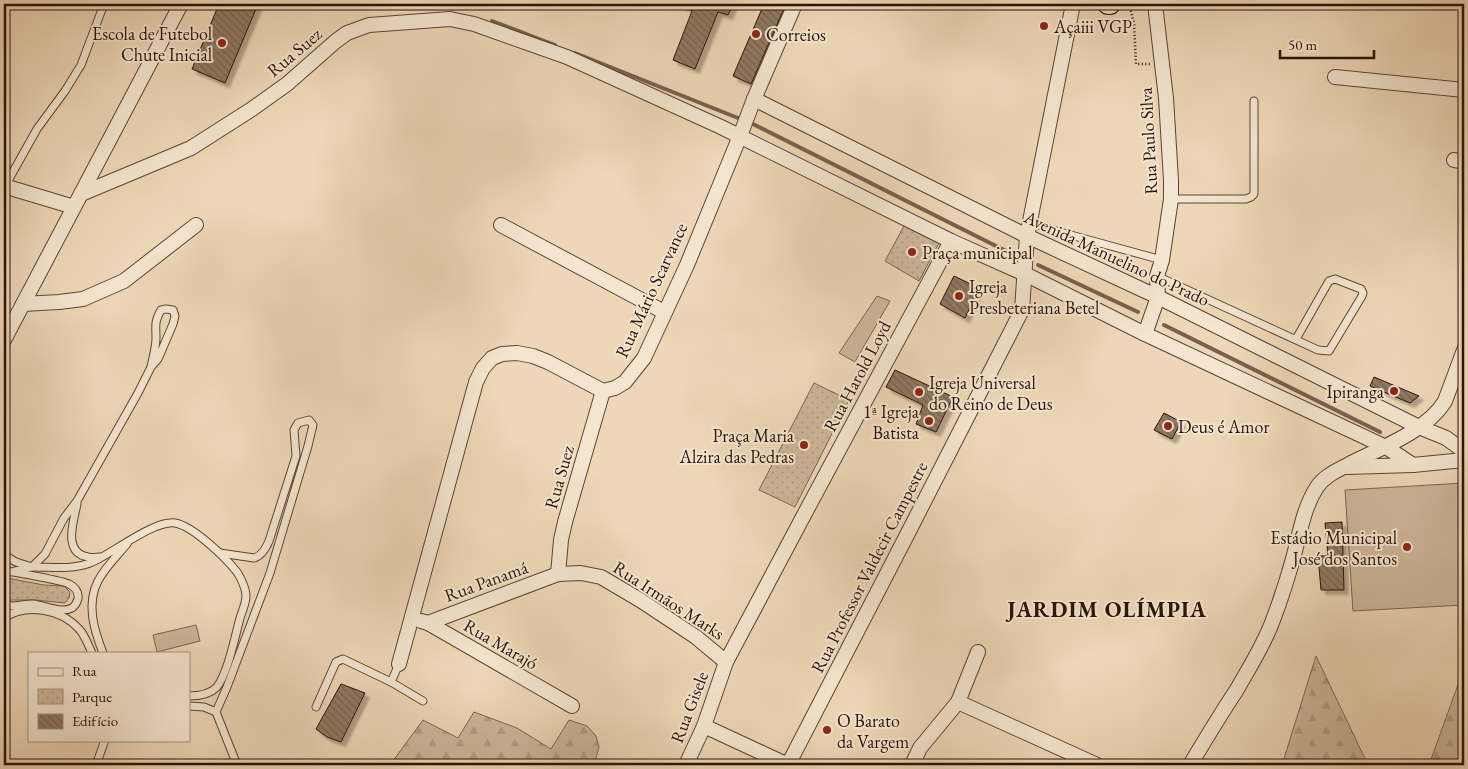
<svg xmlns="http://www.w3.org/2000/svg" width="1468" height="769" font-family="'EB Garamond',serif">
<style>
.grass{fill:#cdb699;stroke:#7c6450}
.forest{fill:url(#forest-firs);stroke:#7c6450}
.park{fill:url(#park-dots);stroke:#7c6450}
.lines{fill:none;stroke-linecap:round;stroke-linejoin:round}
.stream{stroke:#77604d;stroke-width:4}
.building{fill:url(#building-back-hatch);stroke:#2a1307;filter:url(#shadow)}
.service-casing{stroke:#5b4433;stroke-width:9}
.minor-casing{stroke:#5b4433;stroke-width:16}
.secondary-casing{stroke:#2a1307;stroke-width:22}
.path{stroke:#2a1307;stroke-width:2.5;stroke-dasharray:1 2.5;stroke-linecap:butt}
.service{stroke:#f4e5d0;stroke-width:7}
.minor{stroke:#f4e5d0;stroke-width:14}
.secondary{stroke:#f4e5d0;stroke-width:20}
.poi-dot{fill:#8f2418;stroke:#f4e5d0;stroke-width:2}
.labels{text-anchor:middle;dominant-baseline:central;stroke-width:4;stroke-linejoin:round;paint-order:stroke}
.poi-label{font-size:18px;fill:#2a1307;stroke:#f4e5d0;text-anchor:start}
.street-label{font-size:18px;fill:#2a1307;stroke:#f4e5d0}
.district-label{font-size:22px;font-weight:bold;letter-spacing:1px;fill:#2a1307;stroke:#f4e5d0}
</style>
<defs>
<pattern id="forest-firs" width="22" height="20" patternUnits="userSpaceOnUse" patternTransform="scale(1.25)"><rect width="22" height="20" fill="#cdb699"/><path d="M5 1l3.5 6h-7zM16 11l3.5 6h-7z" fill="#b09c82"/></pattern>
<pattern id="park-dots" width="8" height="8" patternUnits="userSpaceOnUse" patternTransform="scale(1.25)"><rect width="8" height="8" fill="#cdb699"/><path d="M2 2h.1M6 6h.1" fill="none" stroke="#b09c82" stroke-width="1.8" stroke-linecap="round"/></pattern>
<pattern id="building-back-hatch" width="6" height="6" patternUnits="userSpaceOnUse" patternTransform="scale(1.25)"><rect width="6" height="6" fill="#907963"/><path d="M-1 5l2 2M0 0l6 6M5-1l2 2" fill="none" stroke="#766250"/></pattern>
<filter id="shadow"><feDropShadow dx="4.5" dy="4.5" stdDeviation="1" flood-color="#0004"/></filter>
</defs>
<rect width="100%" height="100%" fill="#eed7b7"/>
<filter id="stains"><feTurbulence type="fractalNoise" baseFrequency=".004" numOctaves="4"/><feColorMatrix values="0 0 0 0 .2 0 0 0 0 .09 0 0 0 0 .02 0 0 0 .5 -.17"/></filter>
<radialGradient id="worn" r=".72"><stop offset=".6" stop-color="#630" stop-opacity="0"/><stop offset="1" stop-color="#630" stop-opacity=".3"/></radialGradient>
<g class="grass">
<path d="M877 296 890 301 855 362 839 353Z"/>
<path d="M1464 483V605L1353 611 1345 490Z"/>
<path d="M196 625 200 641 157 652 153 635Z"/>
</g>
<g class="forest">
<path d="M1316 656 1368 765H1282Z"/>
<path d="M1464 668V765H1429Z"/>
<path d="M474 712 517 728 551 749 569 720 587 726 596 736 599 747 594 765H390L423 720 458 738Z"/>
</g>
<g class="park">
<path d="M904 226 939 243 919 281 885 261Z"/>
<path d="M814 383 849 400 795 507 759 490Z"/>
<path d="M7 578 44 585 64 586 70 592 69 598 65 603 35 600H8L4 595V579Z"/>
</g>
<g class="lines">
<g class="stream">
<path d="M492 21 555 45"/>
<path d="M575 53 743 120"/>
<path d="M749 122 1012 254"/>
<path d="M1038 265 1138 312"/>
<path d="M1164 325 1380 432"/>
</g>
</g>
<g class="building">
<path d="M219 4H258L225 83 192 69Z"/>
<path d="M680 4H733L728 15 718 12 695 69 673 60 692 11Z"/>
<path d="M764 4H786L751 84 733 76Z"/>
<path d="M954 276 979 288 965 318 940 304Z"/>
<path d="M895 370 953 397 936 432 916 424 923 405 886 387Z"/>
<path d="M1374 377 1419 396 1410 403 1370 386Z"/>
<path d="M1164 413 1181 422 1172 439 1154 430Z"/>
<path d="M1342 522 1344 590H1321L1318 556H1328L1325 523Z"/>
<path d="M341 684 365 693 341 742 327 737 316 729Z"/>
</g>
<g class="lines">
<defs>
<g id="service">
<path d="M4 188 37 129 65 91 81 65 104 4"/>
<path d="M1171 199H1246L1251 197 1254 194V101"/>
<path d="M1030 222 1056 231 1162 260"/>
<path d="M1157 276 1318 350 1329 351 1362 296 1363 293 1361 289 1335 279 1329 281 1296 339"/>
<path d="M77 504C74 520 62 553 88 557 91 558 96 557 100 557"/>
<path d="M220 553 254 558C262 556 266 548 269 541L296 456 294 430 298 423 309 420 313 425 308 446 270 573 227 687 216 712 237 765"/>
<path d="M4 555 16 562 32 567 45 554 64 518 77 501 138 393 151 367 158 359 173 324 175 316 173 310 166 309 161 310C154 322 156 326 156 338 156 347 153 357 151 367"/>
<path d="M4 571C10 571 64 581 69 584 75 587 79 591 78 599 77 602 75 606 72 608 61 614 44 605 33 604 25 604 18 606 10 606L4 601"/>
<path d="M15 571C21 570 27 567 33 567 52 567 71 570 90 563 111 555 153 520 175 523 193 526 225 557 237 572 241 578 246 589 246 596 246 603 242 612 240 618 235 637 228 672 217 687 210 694 198 696 189 696"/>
<path d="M4 618C26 603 61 609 79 629 85 635 88 645 92 653"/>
<path d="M103 653C94 630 86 604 98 581 105 567 118 555 127 544"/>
<path d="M391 682 399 664"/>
<path d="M189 706 204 707 216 712"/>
<path d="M316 707 336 662 343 659 391 682 423 701"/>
<path d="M96 765 105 740"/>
</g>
<g id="minor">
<path d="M1335 77 1464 90"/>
<path d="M754 99 1027 236 1158 297 1419 427 1446 438 1464 451"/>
<path d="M1454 160 1464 162"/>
<path d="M4 186 74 207"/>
<path d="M81 194 191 148 252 109 287 84 336 41 347 33 369 25 450 19 474 24 567 57 721 127 951 241 1025 274 1145 334 1386 447 1413 465"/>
<path d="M501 225 664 312"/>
<path d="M23 304 59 302 83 299 124 281 196 225"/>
<path d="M1145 334 1158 297 1157 276 1162 260 1171 199V180L1166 98 1155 4"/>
<path d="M4 340 181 4"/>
<path d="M1347 467 1413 465 1464 460"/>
<path d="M558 574 561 540 565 522 603 391"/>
<path d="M421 621 428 623 572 706"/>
<path d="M428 623 558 574 581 573 601 577 640 600 696 637 726 662"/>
<path d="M399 664 476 382 483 368 492 358 502 354 517 353 533 356 548 362 603 391 615 388 625 382 644 358 687 265 740 136 754 99 795 4"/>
<path d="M958 702 1097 765"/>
<path d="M704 726 788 765"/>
<path d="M686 765 704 726 726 662 804 515 951 241"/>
<path d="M788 765 908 533 1022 310 1027 236 1073 4"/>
<path d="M912 765 920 748 958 702 978 652"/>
<path d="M1190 765C1205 740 1220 715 1236 691 1249 668 1264 645 1273 620 1281 599 1288 577 1294 555 1300 532 1304 507 1317 487 1325 475 1339 470 1351 463 1381 448 1428 430 1445 401L1464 350"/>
</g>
<path id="secondary" d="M1108 4H1110"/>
</defs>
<use href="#service" class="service-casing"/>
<use href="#minor" class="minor-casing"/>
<use href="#secondary" class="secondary-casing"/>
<path class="path" d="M1129 4 1134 23 1136 64H1150"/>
<use href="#service" class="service"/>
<use href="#minor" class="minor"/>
<use href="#secondary" class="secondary"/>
</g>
<g class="poi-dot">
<circle cx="1044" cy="26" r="5"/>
<circle cx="756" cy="34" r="5"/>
<circle cx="222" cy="43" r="5"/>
<circle cx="912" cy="252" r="5"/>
<circle cx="959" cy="296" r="5"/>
<circle cx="1394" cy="391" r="5"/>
<circle cx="919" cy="392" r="5"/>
<circle cx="929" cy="421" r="5"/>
<circle cx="1168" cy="426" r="5"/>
<circle cx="804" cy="445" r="5"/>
<circle cx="1407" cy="547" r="5"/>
<circle cx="827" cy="730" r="5"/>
</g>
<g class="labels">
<g class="poi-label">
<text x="1054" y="26">Açaiii VGP</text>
<text x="212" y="33" text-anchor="end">Escola de Futebol<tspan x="212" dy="21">Chute Inicial</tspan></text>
<text x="766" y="34">Correios</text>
<text x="922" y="252">Praça municipal</text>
<text x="969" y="286">Igreja<tspan x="969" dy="21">Presbeteriana Betel</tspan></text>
<text x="929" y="382">Igreja Universal<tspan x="929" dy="21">do Reino de Deus</tspan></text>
<text x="1384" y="391" text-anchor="end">Ipiranga</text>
<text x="919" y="411" text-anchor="end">1ª Igreja<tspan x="919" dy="21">Batista</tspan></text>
<text x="1178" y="426">Deus é Amor</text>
<text x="794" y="435" text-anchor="end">Praça Maria<tspan x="794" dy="21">Alzira das Pedras</tspan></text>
<text x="1397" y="537" text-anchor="end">Estádio Municipal<tspan x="1397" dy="21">José dos Santos</tspan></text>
<text x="837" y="720">O Barato<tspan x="837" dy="21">da Vargem</tspan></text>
</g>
<g class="street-label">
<text transform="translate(294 52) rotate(-40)">Rua Suez</text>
<text transform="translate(1148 141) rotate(-93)">Rua Paulo Silva</text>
<text transform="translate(1117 258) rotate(25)">Avenida Manuelino do Prado</text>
<text transform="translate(651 290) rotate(-65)">Rua Mário Scarvance</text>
<text transform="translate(857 376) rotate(-62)">Rua Harold Loyd</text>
<text transform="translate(559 477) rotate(-74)">Rua Suez</text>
<text transform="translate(869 567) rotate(-63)">Rua Professor Valdecir Campestre</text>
<text transform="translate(486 581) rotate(-20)">Rua Panamá</text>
<text transform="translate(669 600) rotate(33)">Rua Irmãos Marks</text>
<text transform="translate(501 644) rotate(30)">Rua Marajó</text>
<text transform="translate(689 707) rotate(-69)">Rua Gisele</text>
</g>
<g class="district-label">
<text x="1107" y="609">JARDIM OLÍMPIA</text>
</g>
</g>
<rect width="1468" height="769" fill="none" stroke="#eed7b7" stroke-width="20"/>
<rect x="5" y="5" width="1458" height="759" fill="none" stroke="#2a1307" stroke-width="2.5"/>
<rect x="10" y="10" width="1448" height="749" fill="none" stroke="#2a1307"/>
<rect x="28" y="652" width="162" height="90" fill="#f4e5d0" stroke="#a39180"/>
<rect x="38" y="668" width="25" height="8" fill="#f4e5d0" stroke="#a39180"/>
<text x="72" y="676" font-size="15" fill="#2a1307">Rua</text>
<rect x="38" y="689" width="25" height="15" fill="url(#park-dots)" stroke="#a39180"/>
<text x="72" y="702" font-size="15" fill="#2a1307">Parque</text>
<rect x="38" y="714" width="25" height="15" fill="url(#building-back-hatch)" stroke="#a39180"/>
<text x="72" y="726" font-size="15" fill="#2a1307">Edifício</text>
<path d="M1280 50v8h94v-8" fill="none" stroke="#2a1307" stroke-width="2.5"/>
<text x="1288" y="50" font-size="15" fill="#2a1307" stroke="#f4e5d0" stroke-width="4" paint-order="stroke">50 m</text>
<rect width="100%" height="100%" filter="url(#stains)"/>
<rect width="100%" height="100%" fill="url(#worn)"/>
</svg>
